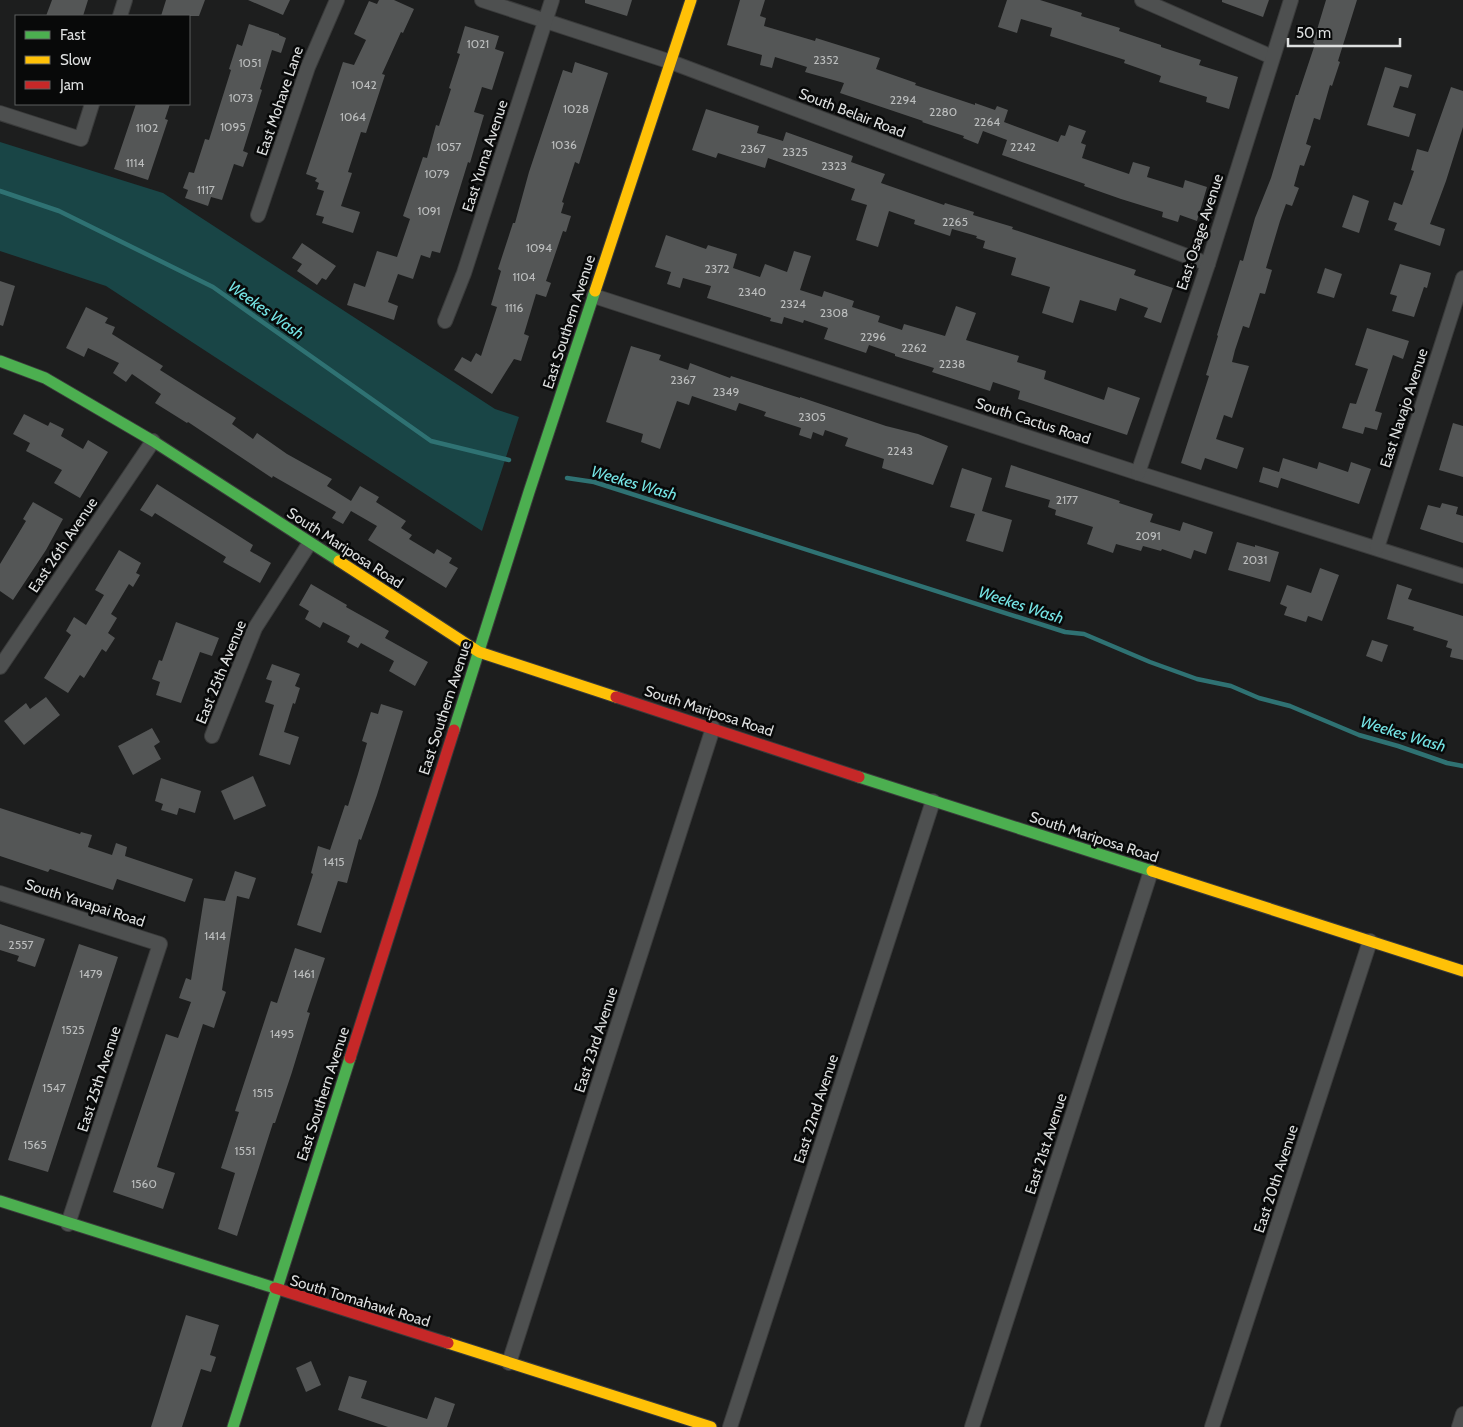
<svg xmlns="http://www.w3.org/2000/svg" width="1463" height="1427" font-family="Cabin,sans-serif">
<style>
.green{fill:#194546}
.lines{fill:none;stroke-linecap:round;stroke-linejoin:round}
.stream{stroke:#2f7273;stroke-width:4.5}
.building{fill:#545656}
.street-casing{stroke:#3a3b3b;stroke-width:16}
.fast-casing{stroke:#3a3b3b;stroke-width:13}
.slow-casing{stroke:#3a3b3b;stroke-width:13}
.jam-casing{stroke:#3a3b3b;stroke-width:13}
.street{stroke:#4e5050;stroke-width:14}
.fast{stroke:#4caf50;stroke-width:11}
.slow{stroke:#ffc107;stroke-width:11}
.jam{stroke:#c62828;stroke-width:11}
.labels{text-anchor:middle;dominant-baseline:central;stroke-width:5;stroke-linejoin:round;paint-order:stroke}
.number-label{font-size:12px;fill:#bbbdbd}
.street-label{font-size:15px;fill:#dddfdf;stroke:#080909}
.water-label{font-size:16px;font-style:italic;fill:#75e4e5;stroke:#080909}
</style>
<rect width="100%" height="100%" fill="#1d1e1e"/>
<path class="green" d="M0 142 163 193 495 409 519 417 482 531 106 286 0 251Z"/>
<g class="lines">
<g class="stream">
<path d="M0 191 59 211 213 287 431 441 509 460"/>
<path d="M567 478 594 482 1065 632 1084 634 1150 662 1197 679 1231 686 1259 698 1290 706 1359 735 1398 746 1447 763 1463 766"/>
</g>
</g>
<g class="building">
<path d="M52 0H88L83 16H46Z"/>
<path d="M166 0H205L199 16H161Z"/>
<path d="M248 0H290L283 15Z"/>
<path d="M379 0H394L414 9 403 33 401 32 382 74 385 75 366 133 361 132 348 172 352 173 341 206 360 212 353 233 322 223 324 217 316 215 324 191 317 189 319 183 315 181 317 178 306 174 343 62 354 65 366 40 354 34 369 1 377 4Z"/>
<path d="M585 0H632L627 16 585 3Z"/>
<path d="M740 0H765L760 16 766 18 764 26 815 41 816 38 880 58 876 69 916 83 915 85 975 105V103L995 110 997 106 1008 110 1004 122 1058 142 1061 135 1065 136 1069 125 1086 131 1081 143 1086 145 1082 158 1129 174 1133 162 1150 167 1147 177 1183 188 1185 180 1207 187 1197 221 1180 215 1178 222 1162 217 1163 212 1121 199 1084 186 1085 184 1002 155 1007 140 983 131 978 144 963 138 964 136 922 122 923 121 840 93 844 83 805 72 807 67 775 57 772 68 760 65 762 55 727 45Z"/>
<path d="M1007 0H1040L1082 13 1081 16 1120 28 1119 31 1161 45V47L1201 60 1199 65 1238 77 1229 109 1206 102 1207 97 1159 82 1161 76 1124 63 1125 60 1050 36 1052 28 1021 19 1017 33 998 27Z"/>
<path d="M1222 0H1269L1263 17 1222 2Z"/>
<path d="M1326 0H1357L1338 61 1340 62 1332 86 1330 85 1320 120 1314 118 1306 144 1311 146 1304 166 1300 165 1294 186 1299 188 1292 206 1286 204 1280 221 1266 268 1272 270 1265 294 1260 293 1249 328 1243 326 1235 350 1232 362 1249 366 1232 418 1224 415 1216 439 1244 448 1237 469 1205 458 1201 470 1181 463 1209 376 1206 375 1218 336 1217 335 1240 260 1243 261 1255 218 1271 178 1296 95H1298L1315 44 1313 43Z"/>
<path d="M249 24 279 34V35L286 38 281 53 272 50 260 89 262 90 243 151 248 153 243 167 234 164 222 200 211 197 208 206 185 198 188 190 183 188 189 172 194 173 205 139 209 140 231 70 229 69 237 44 242 46Z"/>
<path d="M465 26 499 36 495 49 504 52 492 90 482 87 474 112 484 115 470 163 468 162 440 253 432 251 430 258 421 255 413 279 398 274 388 302 398 306 394 320 347 305 354 283 365 287 377 251 397 257 410 219 403 216 423 157 427 158 436 125 439 126 451 89 449 88 460 54 457 53Z"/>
<path d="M575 62 608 73 579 164 575 162 562 202 564 203 561 213 571 216 566 232 563 231 546 281 551 283 546 297 536 294 524 334 529 336 521 361 514 359 492 394 454 370 462 357 471 362 476 353 481 356 497 307 491 305 501 271 498 269 513 223H515L529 172 563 70 572 73Z"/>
<path d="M1385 67 1412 75 1408 88 1400 86 1393 107 1416 114 1409 137 1367 125Z"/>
<path d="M1451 87 1463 91V127L1446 181 1430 224 1445 229 1440 246 1394 230 1397 223 1388 220 1394 202 1402 205 1414 171 1411 170 1417 149 1428 152Z"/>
<path d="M136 104H170L165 119 168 120 148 180 114 169Z"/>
<path d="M706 109 759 126 757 133 783 141 786 132 853 156 851 162 885 174 881 183 944 205 945 203 974 212 973 215 1013 227 1012 229 1136 270 1134 275 1173 288 1161 323 1144 317 1148 308 1120 298 1116 311 1080 300 1073 323 1042 313 1050 287 1011 275 1016 258 983 248 985 241 976 238 977 236 952 229 950 236 914 224 915 220 889 211 878 247 856 240 867 205 851 200 855 189 768 158 765 168 718 153 716 158 692 150Z"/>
<path d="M1353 195 1369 201 1359 233 1342 227Z"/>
<path d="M666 235 706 249 708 245 737 254 733 268 760 277 765 264 787 272 794 251 811 256 800 290 822 297 824 291 854 301 852 307 880 316 878 322 902 330 904 324 945 336 956 306 976 313 966 340 1019 356 1017 362 1046 371 1044 379 1104 400 1108 387 1140 398 1127 435 1018 399 1020 391 993 382 990 391 932 372 934 368 895 356V354L869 345 866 353 824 339 828 328 804 320 803 323 784 317 782 324 770 321 771 318 707 298 711 286 683 278 680 288 667 284 671 272 655 267Z"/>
<path d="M302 243 336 266 326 280 322 278 317 285 297 271 302 264 292 258Z"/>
<path d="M1400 264 1431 273 1427 288 1424 287 1414 317 1392 311 1397 296 1390 294Z"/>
<path d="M1325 268 1342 274 1334 298 1317 293Z"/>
<path d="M0 281 15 286 3 326 0 325Z"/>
<path d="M86 307 108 318 105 323 115 327 112 334 163 366 160 370 236 418 232 424 253 439 257 433 287 454 332 479 327 486 351 501 360 486 379 497 376 502 406 521 401 528 412 535 409 539 434 554 437 549 452 558 449 563 458 568 446 588 368 540 377 526 351 511 343 524 332 518 336 512 273 476 272 478 188 422 187 423 155 403 161 394 132 374 126 382 113 373 119 363 88 348 84 357 66 348Z"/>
<path d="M1367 328 1409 341 1403 359 1393 355 1375 411 1382 413 1377 430 1365 427 1363 434 1342 428 1350 403 1356 404 1368 369 1355 365Z"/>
<path d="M631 346 661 355 659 360 688 370 690 363 730 378 731 376 800 398V397L886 426 918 434 948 446 933 485 882 468 884 459 845 446 848 438 825 430 823 436 813 432 811 439 799 435 801 428 764 416 766 412 739 403 736 411 692 396 689 405 677 401 660 449 641 442 643 434 606 422Z"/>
<path d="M24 414 48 426 50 422 64 429 61 436 83 449 88 440 108 452 80 498 54 483 62 470 26 451 30 443 13 434Z"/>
<path d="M1453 423 1463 426V477L1439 470Z"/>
<path d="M1283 458 1317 469 1319 462 1348 472 1351 462 1371 469 1359 504 1281 478 1278 488 1259 482 1263 467 1279 472Z"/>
<path d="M1011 465 1120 501 1119 503 1153 514 1150 522 1180 531 1183 522 1213 532 1206 554 1194 550 1191 559 1162 549 1161 551 1143 546 1141 551 1116 544 1113 553 1087 544 1093 527 1055 515 1056 510 1048 507 1050 500 1005 487Z"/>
<path d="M962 468 992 478 982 511 1012 520 1003 552 966 541 975 514 950 507Z"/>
<path d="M157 484 253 545 250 551 271 563 260 583 223 562 226 557 155 513 152 517 140 510Z"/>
<path d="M33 502 63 519 46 550 13 600 0 591V564L26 521 23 519Z"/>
<path d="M1442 503 1458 507 1456 514 1463 516V543L1420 529 1428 505 1440 508Z"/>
<path d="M1237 542 1255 547V545L1279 552 1270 582 1228 570Z"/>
<path d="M119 550 141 563 136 573 140 575 133 587 129 584 111 614 117 618 108 633 115 638 106 652 102 649 84 678 80 675 68 693 44 678 71 635 66 631 74 617 86 625 104 595 95 590Z"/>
<path d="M1320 568 1339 575 1322 621 1308 616 1306 622 1284 615 1287 607 1280 604 1287 585 1311 593Z"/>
<path d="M311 584 347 605 346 607 389 631 385 638 428 662 415 686 389 671 394 661 361 643 358 648 347 642 350 636 323 622 320 628 305 619 309 611 299 605Z"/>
<path d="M1397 584 1412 589 1408 599 1463 616V660L1450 657 1452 649 1446 647 1448 641 1413 630 1414 627 1387 619Z"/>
<path d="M176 622 219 638 212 656 200 652 181 703 156 695 160 682 152 679 159 660 162 661Z"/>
<path d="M1372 640 1388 645 1382 662 1366 656Z"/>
<path d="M272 664 300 674 295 686 300 688 295 704 293 703 284 732 299 737 290 765 259 755 274 705 265 702 272 681 266 679Z"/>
<path d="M46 697 60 715 24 745 4 721 26 703 30 709Z"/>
<path d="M381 704 403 711 377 795 361 840 359 839 347 883 338 881 321 933 297 925 313 874 311 873 318 846 330 850 345 805 348 806 358 774 367 743 362 741 371 712 378 714Z"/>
<path d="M152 728 160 742 154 746 161 759 133 775 118 746Z"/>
<path d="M253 776 266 806 234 820 221 791Z"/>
<path d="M161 778 201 791 195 813 179 808 177 815 161 810 163 804 155 801Z"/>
<path d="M0 808 80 834 81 832 92 835 88 847 112 855 116 843 127 847 125 856 193 879 185 902 117 879 113 890 50 869 48 872 0 856Z"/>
<path d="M235 871 256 878 249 899 237 896 222 990 226 992 214 1028 203 1024 157 1167 175 1173 163 1209 113 1192 166 1034 178 1038 191 1002 179 998 186 978 191 980 204 898 225 901Z"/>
<path d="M0 924 45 939 35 967 17 961 19 956 0 950Z"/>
<path d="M79 944 118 957 48 1172 8 1160Z"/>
<path d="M295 948 325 958 307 1012 310 1013 292 1072 275 1123H273L237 1236 218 1229 235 1173 221 1168 239 1112 235 1111 271 1001 277 1003Z"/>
<path d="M186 1315 219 1325 210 1355 216 1357 211 1372 201 1369 182 1427H151Z"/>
<path d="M311 1361 321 1385 306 1392 296 1368Z"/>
<path d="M349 1376 367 1381 361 1398 427 1419 435 1397 455 1404 447 1427H388L338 1410Z"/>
</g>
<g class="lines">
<defs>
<g id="street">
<path d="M482 0 671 62 1208 264"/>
<path d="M1142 0 1272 57"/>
<path d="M120 16 125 0"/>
<path d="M0 113 81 139 92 104"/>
<path d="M258 215 308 67 337 0"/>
<path d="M594 296 1138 473 1463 576"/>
<path d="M445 321 464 273 552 0"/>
<path d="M1138 473 1208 264 1291 0"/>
<path d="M1377 548 1463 278"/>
<path d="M0 667 153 441"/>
<path d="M212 736 255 628 309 544"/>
<path d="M0 893 160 944 68 1224"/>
<path d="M509 1363 713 728"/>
<path d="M730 1427 933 801"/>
<path d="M972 1427 1151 871"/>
<path d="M1212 1427 1370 941"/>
<path d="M1459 1427 1463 1414"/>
</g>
<g id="fast">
<path d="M0 361 45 378 153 441 339 561"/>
<path d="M454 730 529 492 595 291"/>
<path d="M859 777 1152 871"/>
<path d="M0 1201 275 1288"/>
<path d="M233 1427 350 1058"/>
</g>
<g id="slow">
<path d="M595 291 691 0"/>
<path d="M339 561 479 652 616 697"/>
<path d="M1152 871 1463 971"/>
<path d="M448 1343 711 1427"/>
</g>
<g id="jam">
<path d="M616 697 859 777"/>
<path d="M350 1058 454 730"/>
<path d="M275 1288 448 1343"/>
</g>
</defs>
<use href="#street" class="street-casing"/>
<use href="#fast" class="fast-casing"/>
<use href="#slow" class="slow-casing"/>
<use href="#jam" class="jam-casing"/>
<use href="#street" class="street"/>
<use href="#fast" class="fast"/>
<use href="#slow" class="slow"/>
<use href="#jam" class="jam"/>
</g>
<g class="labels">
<g class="number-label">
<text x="478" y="43">1021</text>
<text x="826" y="59">2352</text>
<text x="250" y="62">1051</text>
<text x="364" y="84">1042</text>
<text x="241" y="97">1073</text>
<text x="903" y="99">2294</text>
<text x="576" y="108">1028</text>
<text x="943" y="111">2280</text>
<text x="353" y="116">1064</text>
<text x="987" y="121">2264</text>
<text x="233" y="126">1095</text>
<text x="147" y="127">1102</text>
<text x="564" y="144">1036</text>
<text x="449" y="146">1057</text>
<text x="1023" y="146">2242</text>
<text x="753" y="148">2367</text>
<text x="795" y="151">2325</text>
<text x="135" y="162">1114</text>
<text x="834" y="165">2323</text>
<text x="437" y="173">1079</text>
<text x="206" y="189">1117</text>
<text x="429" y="210">1091</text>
<text x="955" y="221">2265</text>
<text x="539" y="247">1094</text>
<text x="717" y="268">2372</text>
<text x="524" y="276">1104</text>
<text x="752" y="291">2340</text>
<text x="793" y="303">2324</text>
<text x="514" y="307">1116</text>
<text x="834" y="312">2308</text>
<text x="873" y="336">2296</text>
<text x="914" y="347">2262</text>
<text x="952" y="363">2238</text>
<text x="683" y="379">2367</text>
<text x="726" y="391">2349</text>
<text x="812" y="416">2305</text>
<text x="900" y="450">2243</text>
<text x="1067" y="499">2177</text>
<text x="1148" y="535">2091</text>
<text x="1255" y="559">2031</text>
<text x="334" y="861">1415</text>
<text x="215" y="935">1414</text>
<text x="21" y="944">2557</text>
<text x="91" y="973">1479</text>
<text x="304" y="973">1461</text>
<text x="73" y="1029">1525</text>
<text x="282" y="1033">1495</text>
<text x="54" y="1087">1547</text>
<text x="263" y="1092">1515</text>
<text x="35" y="1144">1565</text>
<text x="245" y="1150">1551</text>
<text x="144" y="1183">1560</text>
</g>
<g class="street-label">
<text transform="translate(280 101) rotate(-71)">East Mohave Lane</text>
<text transform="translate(852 113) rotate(21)">South Belair Road</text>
<text transform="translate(485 156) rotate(-72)">East Yuma Avenue</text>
<text transform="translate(1200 232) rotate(-72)">East Osage Avenue</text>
<text transform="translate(569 322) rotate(-72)">East Southern Avenue</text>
<text transform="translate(1404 408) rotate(-72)">East Navajo Avenue</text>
<text transform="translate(1033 421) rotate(18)">South Cactus Road</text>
<text transform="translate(63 545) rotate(-56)">East 26th Avenue</text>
<text transform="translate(345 548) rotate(33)">South Mariposa Road</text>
<text transform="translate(221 672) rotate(-68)">East 25th Avenue</text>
<text transform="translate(445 708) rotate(-72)">East Southern Avenue</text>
<text transform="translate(709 711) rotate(18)">South Mariposa Road</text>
<text transform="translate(1094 837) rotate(18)">South Mariposa Road</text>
<text transform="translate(85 903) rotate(18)">South Yavapai Road</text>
<text transform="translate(596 1040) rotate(-72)">East 23rd Avenue</text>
<text transform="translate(99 1079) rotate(-72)">East 25th Avenue</text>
<text transform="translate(323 1094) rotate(-72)">East Southern Avenue</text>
<text transform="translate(816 1109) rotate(-72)">East 22nd Avenue</text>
<text transform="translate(1046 1144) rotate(-72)">East 21st Avenue</text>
<text transform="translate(1276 1179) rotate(-72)">East 20th Avenue</text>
<text transform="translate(360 1301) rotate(17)">South Tomahawk Road</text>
</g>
<g class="water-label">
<text transform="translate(266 310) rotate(35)">Weekes Wash</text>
<text transform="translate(634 483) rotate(16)">Weekes Wash</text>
<text transform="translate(1021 605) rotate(18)">Weekes Wash</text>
<text transform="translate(1403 734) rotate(17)">Weekes Wash</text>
</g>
</g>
<rect x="15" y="15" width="175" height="90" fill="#080909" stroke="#5d5f5f"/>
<rect x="25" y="31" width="25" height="8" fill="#4caf50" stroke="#5d5f5f"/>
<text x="60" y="40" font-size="15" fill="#dddfdf">Fast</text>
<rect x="25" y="56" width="25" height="8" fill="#ffc107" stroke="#5d5f5f"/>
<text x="60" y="65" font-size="15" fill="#dddfdf">Slow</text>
<rect x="25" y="81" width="25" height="8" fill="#c62828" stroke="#5d5f5f"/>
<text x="60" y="90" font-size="15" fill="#dddfdf">Jam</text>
<path d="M1288 38v8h112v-8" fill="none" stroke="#dddfdf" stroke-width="2.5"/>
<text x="1296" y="38" font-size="15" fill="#dddfdf" stroke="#080909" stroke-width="4" paint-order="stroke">50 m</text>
</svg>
